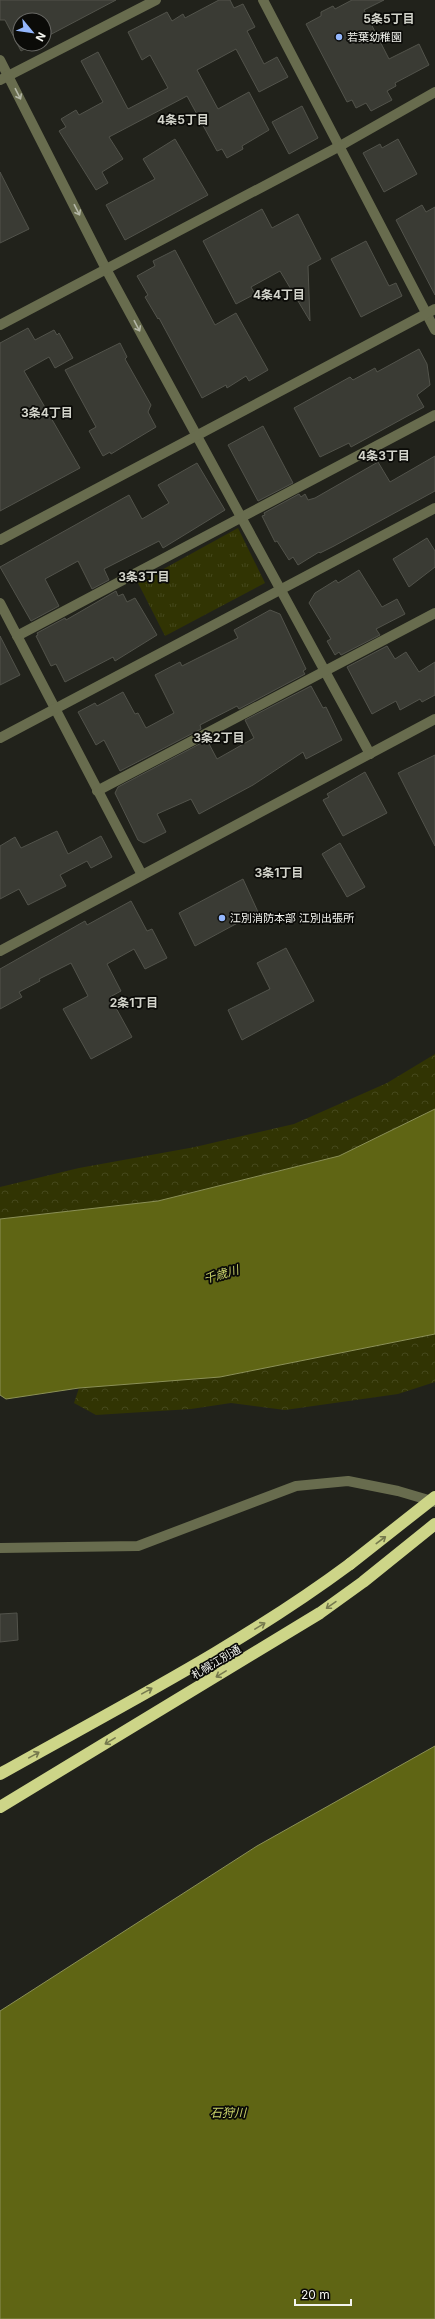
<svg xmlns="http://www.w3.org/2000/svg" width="435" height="2319" font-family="Inter,'Noto Sans JP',sans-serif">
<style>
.forest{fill:url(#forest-crowns)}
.park{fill:url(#park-tufts)}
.water{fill:#5f6514;stroke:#8b9056}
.building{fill:#3a3b34;stroke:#52534b}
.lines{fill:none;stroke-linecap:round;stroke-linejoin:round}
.minor{stroke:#686c4e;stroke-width:10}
.highway{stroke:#cdd588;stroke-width:12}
.highway-bridge{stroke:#cdd588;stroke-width:12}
.oneway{stroke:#b4b7a7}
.oneway2{stroke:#767a4e}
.poi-dot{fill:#94b7fd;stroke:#0b0b08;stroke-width:1.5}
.labels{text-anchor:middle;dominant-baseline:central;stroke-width:3.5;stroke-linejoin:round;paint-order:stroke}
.poi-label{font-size:11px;fill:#f3f4ef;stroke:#0b0b08;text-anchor:start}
.street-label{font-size:11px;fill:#f3f4ef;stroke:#0b0b08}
.neighbourhood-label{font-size:12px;font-weight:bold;fill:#d3d4cb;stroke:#0b0b08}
.water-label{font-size:12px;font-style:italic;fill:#c9d26a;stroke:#0b0b08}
</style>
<defs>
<pattern id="forest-crowns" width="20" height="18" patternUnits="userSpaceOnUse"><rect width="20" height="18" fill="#313403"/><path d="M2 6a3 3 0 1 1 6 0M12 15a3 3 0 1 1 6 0" fill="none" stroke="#45481c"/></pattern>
<pattern id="park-tufts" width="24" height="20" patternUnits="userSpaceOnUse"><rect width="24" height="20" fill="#313403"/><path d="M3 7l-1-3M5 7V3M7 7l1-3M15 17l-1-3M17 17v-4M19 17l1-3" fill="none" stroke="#45481c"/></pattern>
</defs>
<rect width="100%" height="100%" fill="#21221b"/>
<g class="forest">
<path d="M435 1054V1109L339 1156 158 1201 0 1219V1187L79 1168 195 1147 294 1124 387 1083Z"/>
<path d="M435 1334V1382L398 1394 285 1410 231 1403 191 1409 96 1415 74 1403 79 1388 220 1377Z"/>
</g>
<path class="park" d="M238 528 265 583 165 636 138 583Z"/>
<g class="water">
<path d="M435 1109V1334L220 1377 79 1388 6 1399 0 1395V1219L158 1201 339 1156Z"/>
<path d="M435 1746V2319H0V2011L257 1846Z"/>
</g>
<g class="building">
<path d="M0 0H116L44 38V20H20V44H34L21 51 5 20H0Z"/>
<path d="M219 0H230L234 8 243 4 255 27 247 31 264 64 277 57 288 77 259 92 236 49 197 70 218 109 249 92 269 130 242 146 243 149 227 158 222 149 217 151 187 96 109 137 123 159 102 172 108 183 96 190 59 131 66 127 61 119 76 110 79 115 103 102 81 61 98 52 128 109 168 88 150 55 142 60 128 32 167 12 172 21 183 14 185 18Z"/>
<path d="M352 0H384L364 10 389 59 419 44 429 65 395 83 396 86 387 91 392 100 371 111 366 103 356 108 352 100 347 102 306 24 321 16V12L333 6 335 9Z"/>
<path d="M302 106 318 138 289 154 272 122Z"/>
<path d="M175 139 208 195 125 240 106 205 155 179 143 159Z"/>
<path d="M398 139 417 174 384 192 363 153 380 144 382 148Z"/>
<path d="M0 172 29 229 0 243Z"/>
<path d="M422 205 426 212 435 207V295L396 220Z"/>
<path d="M262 209 272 228 298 214 321 259 308 266 310 321 280 271 251 287 255 294 236 304 203 241Z"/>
<path d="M366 241 389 286 396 283 402 296 361 317 331 259Z"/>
<path d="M175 250 215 325 236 313 268 370 249 381 246 376 227 388 226 385 202 398 159 318 158 319 145 297 148 295 137 276 155 266 153 261Z"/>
<path d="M28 328 35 340 54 330 57 335 59 333 73 358 55 368 49 357 24 371 80 468 0 511V343Z"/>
<path d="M120 343 127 357 125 359 151 405 148 412 156 427 111 454 110 452 103 456 89 431 96 427 65 370Z"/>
<path d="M419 349 427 364 430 385 417 395 424 407 351 447 349 443 320 457 294 408 350 377 353 380 375 368 377 372Z"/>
<path d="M263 426 293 483 258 501 228 445Z"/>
<path d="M435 456V491L334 546 320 553 319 552 298 565 293 557 289 560 277 541 275 542 262 516 265 515 264 513 299 494 301 497 305 494 308 500 315 498 378 462 390 482Z"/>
<path d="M197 463 225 510 163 548 159 541 104 569 109 580 92 589 78 561 45 579 59 606 31 621 0 567 129 495 142 519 169 503 158 485Z"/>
<path d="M427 538 435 551V567L409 587 393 559Z"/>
<path d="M359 570 382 607 397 599 405 614 376 629 380 635 341 655 339 652 335 655 327 641 331 639 309 603 315 593 336 580 338 583Z"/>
<path d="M116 591 118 596 123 594 127 602 135 598 157 635 115 661 113 657 65 682 56 664 51 666 36 636 38 635 37 633 65 618 66 620Z"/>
<path d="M270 610 280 614 306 669 303 671 305 674 239 709 237 706 200 725 201 729 120 771 104 740 96 745 78 712 95 703 97 706 123 692 135 714 138 713 146 728 174 713 155 675 180 662 182 666 238 638 234 630Z"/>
<path d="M0 636 20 675 0 685Z"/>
<path d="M387 646 395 659 406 652 419 672 435 662V695L422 702 420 699 400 710 396 701 372 714 347 667Z"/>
<path d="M311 686 323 708 326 707 342 740 306 759 303 752 253 785 199 814 191 799 157 814 166 832 144 843 138 840 115 793 118 787 207 740 217 759 254 738 245 720Z"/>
<path d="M435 755V846L398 773Z"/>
<path d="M365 772 387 813 343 836 323 800 329 797 327 794Z"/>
<path d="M57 831 68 854 101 836 112 857 91 868 87 861 60 875 66 886 28 905 19 889 0 899V846L15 837 21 848Z"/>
<path d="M340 843 365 887 347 897 322 854Z"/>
<path d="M243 879 258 912 195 946 179 913Z"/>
<path d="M131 901 147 931 152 929 167 958 145 969 134 949 107 964 121 991 110 997 132 1037 91 1059 63 1009 88 996 71 963 39 979 40 981 19 992 22 997 0 1009V969L85 921 87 925Z"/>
<path d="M286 948 314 1001 242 1040 228 1010 270 989 257 963Z"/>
<path d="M17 1613 18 1640 0 1642V1614Z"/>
</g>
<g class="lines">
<g class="minor">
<path d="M263 0 435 330"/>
<path d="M0 60 106 269 370 754"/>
<path d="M0 80 156 0"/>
<path d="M0 325 340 146 435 92"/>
<path d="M0 540 435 309"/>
<path d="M0 603 142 875"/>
<path d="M17 636 435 415"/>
<path d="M0 738 435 508"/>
<path d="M97 791 435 613"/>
<path d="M0 951 435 719"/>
<path d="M0 1548 138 1546 296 1486 348 1481 398 1491 435 1502"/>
</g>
<g class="highway">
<path d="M0 1774C119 1707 241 1645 350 1564"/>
<path d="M0 1807 320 1613 363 1582 435 1524"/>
</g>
<path class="highway-bridge" d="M350 1564 435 1497"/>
</g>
<defs><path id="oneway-shaft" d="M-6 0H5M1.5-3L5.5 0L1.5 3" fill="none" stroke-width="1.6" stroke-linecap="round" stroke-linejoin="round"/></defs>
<g class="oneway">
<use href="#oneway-shaft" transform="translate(18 94) rotate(63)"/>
<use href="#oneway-shaft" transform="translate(77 210) rotate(63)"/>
<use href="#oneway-shaft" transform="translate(137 326) rotate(62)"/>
</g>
<g class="oneway2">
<use href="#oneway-shaft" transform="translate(381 1540) rotate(-37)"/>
<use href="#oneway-shaft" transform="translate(331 1605) rotate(145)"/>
<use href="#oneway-shaft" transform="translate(260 1626) rotate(-31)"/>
<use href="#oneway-shaft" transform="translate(221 1674) rotate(149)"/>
<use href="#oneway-shaft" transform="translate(147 1691) rotate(-29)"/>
<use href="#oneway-shaft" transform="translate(110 1741) rotate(149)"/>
<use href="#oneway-shaft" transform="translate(34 1755) rotate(-29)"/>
</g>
<g class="poi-dot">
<circle cx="339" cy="37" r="4"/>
<circle cx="222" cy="918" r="4"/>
</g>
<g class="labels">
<g class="poi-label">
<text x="347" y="37">若葉幼稚園</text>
<text x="230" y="918">江別消防本部 江別出張所</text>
</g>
<g class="street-label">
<text transform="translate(216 1662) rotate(-31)">札幌江別通</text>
</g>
<g class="neighbourhood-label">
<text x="389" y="18">5条5丁目</text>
<text x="183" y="119">4条5丁目</text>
<text x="279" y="294">4条4丁目</text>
<text x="47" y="412">3条4丁目</text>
<text x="384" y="455">4条3丁目</text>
<text x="144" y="576">3条3丁目</text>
<text x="219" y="737">3条2丁目</text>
<text x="279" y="872">3条1丁目</text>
<text x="134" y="1002">2条1丁目</text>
</g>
<g class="water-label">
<text transform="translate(221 1274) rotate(-16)">千歳川</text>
<text x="228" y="2112">石狩川</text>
</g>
</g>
<g transform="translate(32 32) rotate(119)"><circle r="19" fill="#0b0b08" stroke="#686864"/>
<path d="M0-3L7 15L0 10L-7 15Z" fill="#94b7fd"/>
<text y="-6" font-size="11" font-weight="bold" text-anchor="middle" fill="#f3f4ef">N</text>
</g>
<path d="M295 2299v6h56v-6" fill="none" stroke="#f3f4ef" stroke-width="2"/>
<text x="301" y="2299" font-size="12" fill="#f3f4ef" stroke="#0b0b08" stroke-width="3" paint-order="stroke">20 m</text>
</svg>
